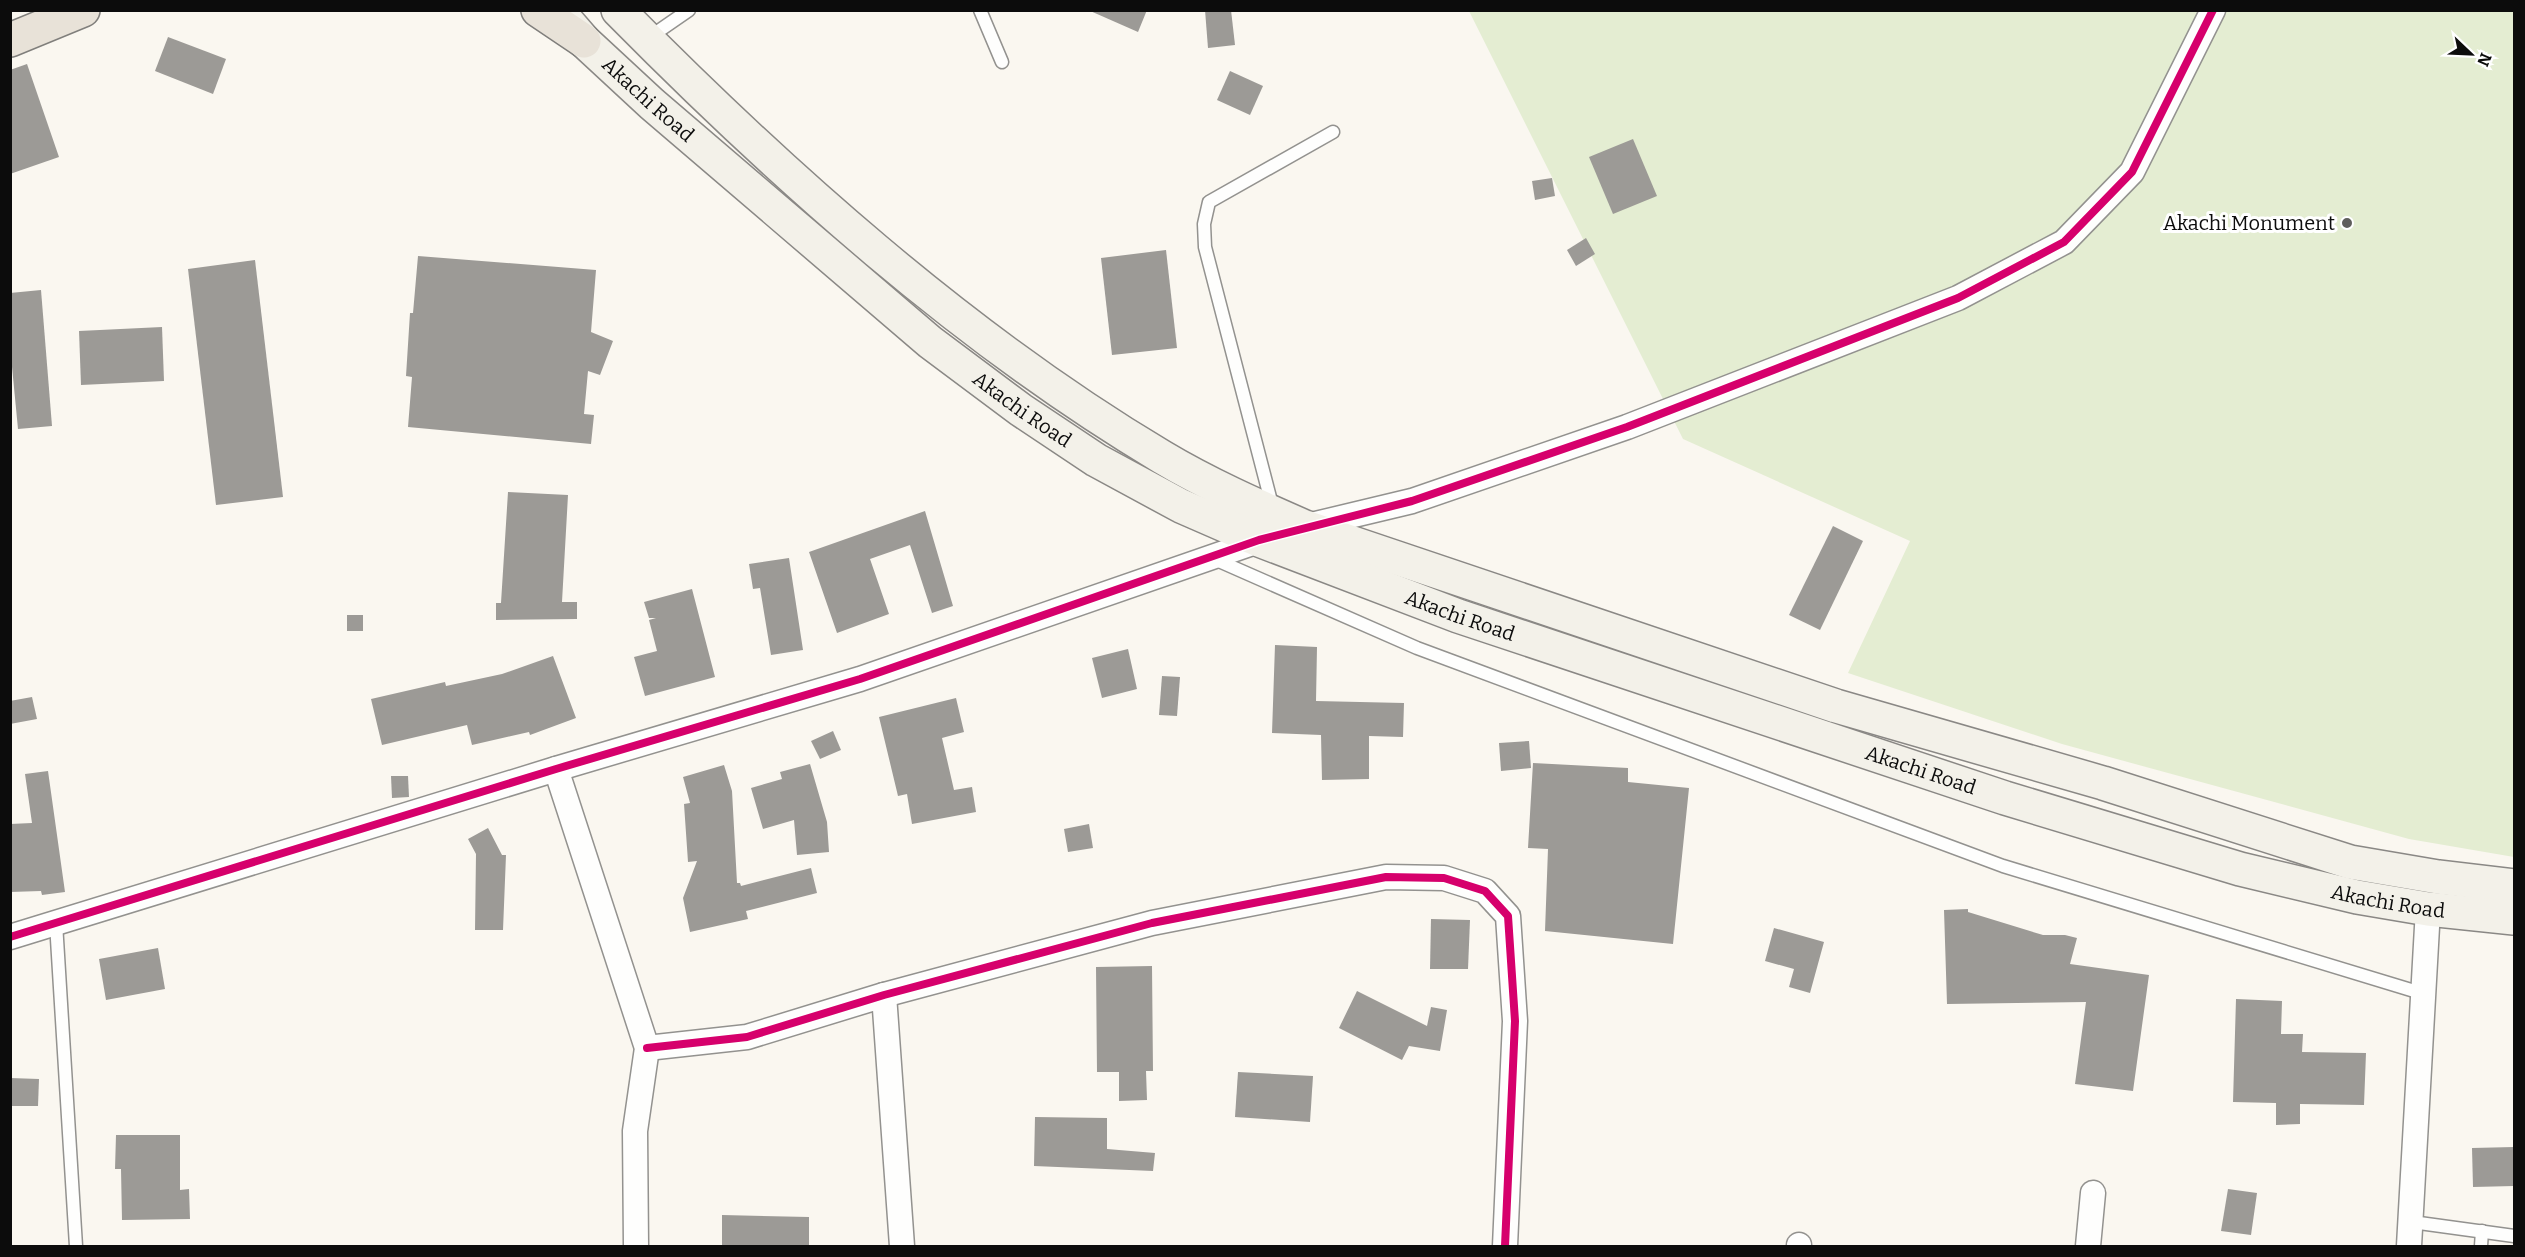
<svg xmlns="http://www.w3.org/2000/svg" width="2525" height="1257" font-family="Bitter,serif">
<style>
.green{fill:#e4edd2}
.building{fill:#9c9a96}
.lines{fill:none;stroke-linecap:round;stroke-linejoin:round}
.service-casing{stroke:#93928f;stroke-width:15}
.minor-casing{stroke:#93928f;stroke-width:27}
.secondary-casing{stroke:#8a8885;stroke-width:36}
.trunk-casing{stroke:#807f7c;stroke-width:36}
.service{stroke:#fefefd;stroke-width:12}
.minor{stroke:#fefefd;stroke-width:24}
.secondary{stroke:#f3f1e9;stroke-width:33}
.trunk{stroke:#e8e2d8;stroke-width:33}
.cycleway-casing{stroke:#fff;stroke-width:11}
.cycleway{stroke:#d6006c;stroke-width:8}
.poi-dot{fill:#5f5e5c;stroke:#fff;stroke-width:2}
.labels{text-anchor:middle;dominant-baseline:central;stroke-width:6;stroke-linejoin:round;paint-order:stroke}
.street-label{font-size:20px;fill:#0c0c0c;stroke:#fff}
.poi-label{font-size:20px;fill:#0c0c0c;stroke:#fff;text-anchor:end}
</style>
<rect width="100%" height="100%" fill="#faf7f0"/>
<path class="green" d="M1469 11H2514V857L2409 839 2062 744 1848 673 1910 541 1683 439Z"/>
<g class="building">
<path d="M1088 10H1147L1138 32Z"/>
<path d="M1205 10H1231L1235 45 1208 48Z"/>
<path d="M168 37 226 59 213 94 155 71Z"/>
<path d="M27 64 59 157 10 174V70Z"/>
<path d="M1230 71 1263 86 1250 115 1217 100Z"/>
<path d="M1633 139 1657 196 1613 214 1589 157Z"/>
<path d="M1552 178 1555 196 1535 200 1532 181Z"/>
<path d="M1586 238 1595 254 1576 266 1567 250Z"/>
<path d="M1166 250 1177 348 1112 355 1101 258Z"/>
<path d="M418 256 596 270 591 332 613 341 600 375 588 371 584 414 594 415 591 444 408 427 412 377 406 376 410 313H413Z"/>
<path d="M255 260 283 497 216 505 188 269Z"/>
<path d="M41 290 52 426 18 429 10 346V293Z"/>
<path d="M162 327 164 381 81 385 79 331Z"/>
<path d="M508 492 568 495 562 602H577V619L496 620V603H501Z"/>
<path d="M925 511 953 606 932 613 910 545 870 559 889 614 837 633 809 552Z"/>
<path d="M1833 526 1863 541 1820 630 1789 615Z"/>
<path d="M789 558 803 650 771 655 760 588 753 589 749 564Z"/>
<path d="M692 589 715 677 645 696 634 657 657 651 649 620 656 618H649L644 602Z"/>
<rect x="347" y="615" width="16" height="16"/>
<path d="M1275 645 1317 647 1316 701 1404 703 1403 737 1369 736V779L1322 780 1321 735 1272 733Z"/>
<path d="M1128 649 1137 689 1102 698 1092 658Z"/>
<path d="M553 656 576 718 530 735 529 732 472 745 467 725 382 745 371 699 445 682 446 686 502 674Z"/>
<path d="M1162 676 1180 677 1177 716 1159 715Z"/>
<path d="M32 697 37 719 10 724V701Z"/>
<path d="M956 698 964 732 942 738 954 790 972 787 976 812 912 824 907 794 898 796 879 717Z"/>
<path d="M833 731 841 750 820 759 811 741Z"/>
<path d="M1529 741 1531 768 1501 771 1499 743Z"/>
<path d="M1533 763 1628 768V782L1689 788 1673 944 1545 931 1548 849 1528 848Z"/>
<path d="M810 764 827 822 829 852 797 855 794 820 763 829 751 788 782 779 780 772Z"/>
<path d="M724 765 732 791 737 883H740L741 886 811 868 817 893 746 911 748 919 690 932 683 898 697 861 688 862 684 804 690 803 683 777Z"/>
<path d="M48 771 65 892 42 895 41 891 10 892V824L32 823 25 774Z"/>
<path d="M391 776H408L409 797 392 798Z"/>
<path d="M1089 824 1093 848 1068 852 1064 829Z"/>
<path d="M488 828 502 855H506L503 930H475L476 854 468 839Z"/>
<path d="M1968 909V912L2043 935H2065L2077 938 2070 964 2149 975 2133 1091 2075 1084 2086 1002 1947 1004 1944 910Z"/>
<path d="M1431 919 1470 920 1468 969H1430Z"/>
<path d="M1774 928 1824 942 1810 993 1789 987 1794 969 1765 961Z"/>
<path d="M158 948 165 989 106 1000 99 959Z"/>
<path d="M1152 966 1153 1071H1146L1147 1100 1119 1101V1072H1097L1096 967Z"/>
<path d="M1357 991 1427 1026 1431 1007 1447 1010 1440 1051 1409 1046 1402 1060 1339 1028Z"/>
<path d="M2236 999 2282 1001 2281 1034H2303L2302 1052 2366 1053 2364 1105 2300 1104V1124L2276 1125V1103L2233 1102Z"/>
<path d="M1238 1072 1313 1076 1310 1122 1235 1117Z"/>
<path d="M10 1078 39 1079 38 1106H10Z"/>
<path d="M1035 1117 1107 1118V1149L1155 1153 1153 1171 1034 1166Z"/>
<path d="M116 1135H180V1190L189 1189 190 1219 122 1220 121 1169H115Z"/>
<path d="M2514 1147V1186L2473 1187 2472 1148Z"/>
<path d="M2228 1189 2257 1193 2251 1235 2221 1231Z"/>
<path d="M722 1215 809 1217V1246H722Z"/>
</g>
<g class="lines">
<defs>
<g id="service">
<path d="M980 10 1002 62"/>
<path d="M647 39 689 10"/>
<path d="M1273 509 1205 247 1204 224 1209 202 1333 132"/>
<path d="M1212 558 1417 648 2003 866 2421 993"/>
<path d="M56 923 76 1246"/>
<path d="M2412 1222 2514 1236"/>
<path d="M2481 1246 2482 1231"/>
</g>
<g id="minor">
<path d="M1303 527 1412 501 1627 427 1958 298 2064 242 2132 172 2213 10"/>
<path d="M556 769 647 1048 635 1131 636 1246"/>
<path d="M10 937 556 769 860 679 1267 538"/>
<path d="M884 995 902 1246"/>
<path d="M647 1048 747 1037 884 995 1152 923 1386 877 1444 878 1485 891 1508 916 1515 1021 1505 1246"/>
<path d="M1799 1246V1245"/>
<path d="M2088 1246 2093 1193"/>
<path d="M2409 1246 2428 909"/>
</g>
<g id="secondary">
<path d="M618 10C780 174 964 339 1162 457 1207 484 1257 506 1305 527L1836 706 2103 783 2350 862 2438 877 2514 886"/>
<path id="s1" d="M565 19 584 41 652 104 930 342 1021 410 1096 460 1181 506 1259 540 1458 616 2005 798 2240 869 2357 897 2428 909 2514 918"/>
</g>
<g id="trunk">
<path d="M538 10 584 41"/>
<path d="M10 40 83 10"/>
</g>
</defs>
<use href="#service" class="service-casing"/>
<use href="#minor" class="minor-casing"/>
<use href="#secondary" class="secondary-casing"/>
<use href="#trunk" class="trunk-casing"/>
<use href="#service" class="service"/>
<use href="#minor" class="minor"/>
<use href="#secondary" class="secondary"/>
<use href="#trunk" class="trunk"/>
<defs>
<g id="cycleway">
<path d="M10 937 556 769 860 679 1259 540 1412 501 1627 427 1958 298 2064 242 2132 172 2213 10"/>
<path d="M647 1048 747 1037 884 995 1152 923 1386 877 1444 878 1485 891 1508 916 1515 1021 1505 1246"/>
</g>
</defs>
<use href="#cycleway" class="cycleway-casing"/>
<use href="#cycleway" class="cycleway"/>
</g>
<circle class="poi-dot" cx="2347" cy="223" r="6"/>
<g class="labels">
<g class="street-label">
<text stroke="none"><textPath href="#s1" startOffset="116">Akachi Road</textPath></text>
<text stroke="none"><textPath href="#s1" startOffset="602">Akachi Road</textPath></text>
<text stroke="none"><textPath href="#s1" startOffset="1088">Akachi Road</textPath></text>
<text stroke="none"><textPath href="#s1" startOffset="1574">Akachi Road</textPath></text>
<text stroke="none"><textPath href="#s1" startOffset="2060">Akachi Road</textPath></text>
</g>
<g class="poi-label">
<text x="2335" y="223">Akachi Monument</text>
</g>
</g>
<rect width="2525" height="1257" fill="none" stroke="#0c0c0c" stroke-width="24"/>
<g transform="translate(2471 54) rotate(113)" stroke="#ffffff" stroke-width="4.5" paint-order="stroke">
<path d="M0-4.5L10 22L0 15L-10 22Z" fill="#0c0c0c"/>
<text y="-9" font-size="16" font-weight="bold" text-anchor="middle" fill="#0c0c0c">N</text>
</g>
</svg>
